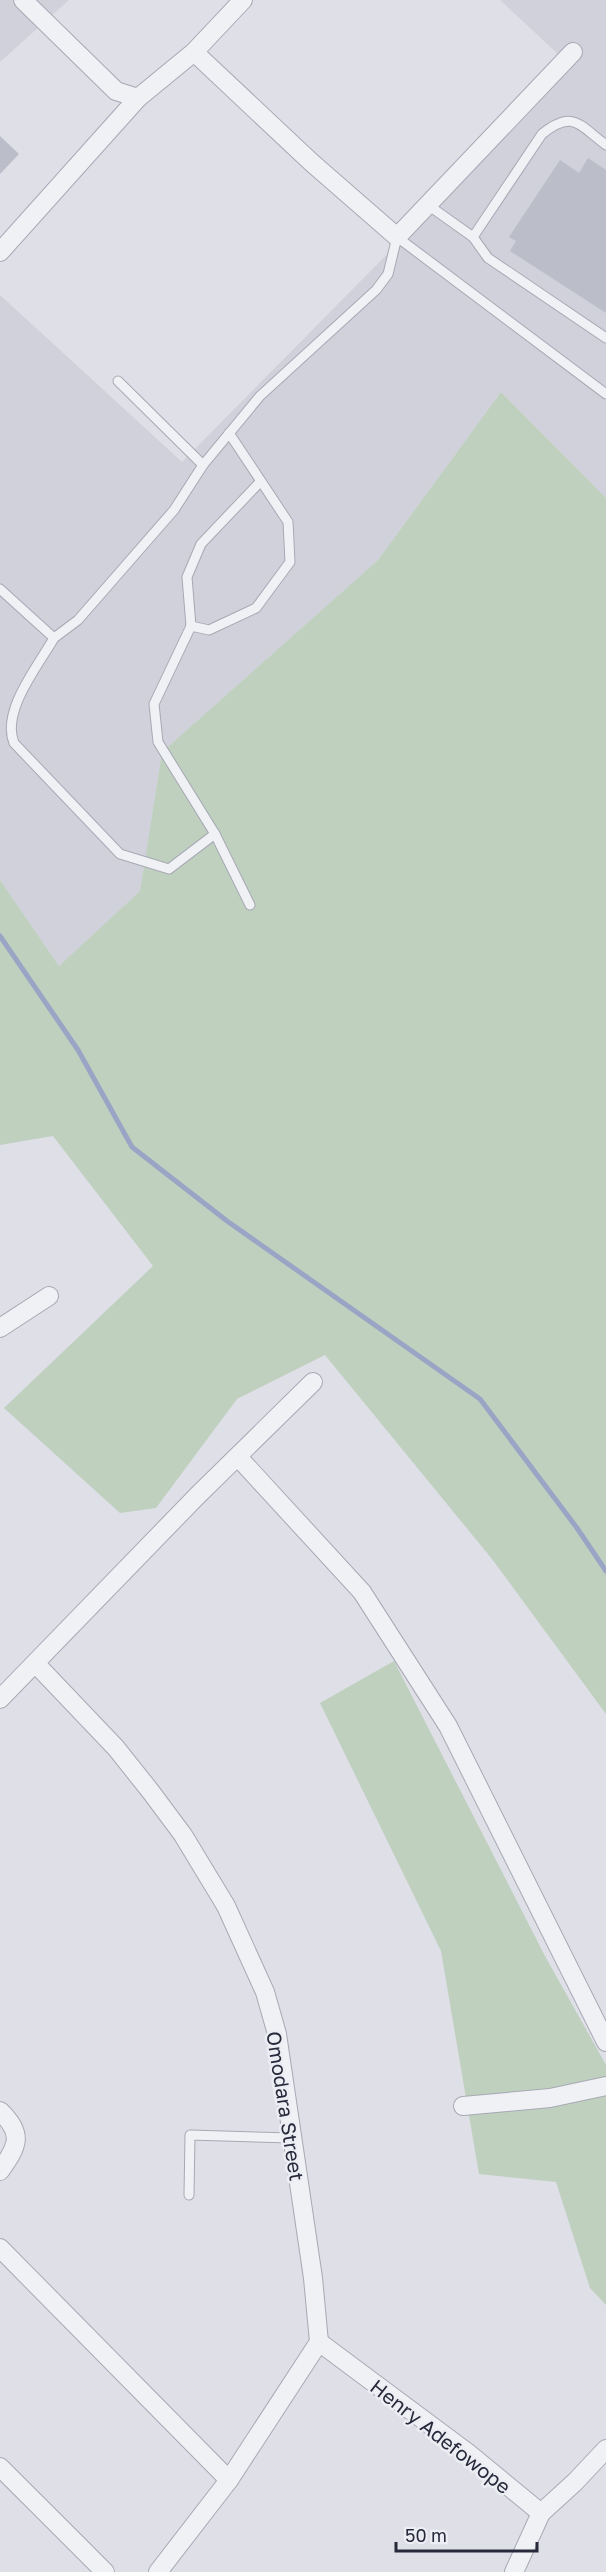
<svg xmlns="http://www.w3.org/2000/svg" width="606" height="2572" font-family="'Golos Text',sans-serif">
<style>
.built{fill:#d0d1db}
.green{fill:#bfd0bf}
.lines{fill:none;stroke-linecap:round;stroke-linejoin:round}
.stream{stroke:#9aa5c5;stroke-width:5}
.building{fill:#bbbdc9}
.lane-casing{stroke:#a7a9b4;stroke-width:11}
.street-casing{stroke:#a7a9b4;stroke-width:20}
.lane{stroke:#f0f1f5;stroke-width:9}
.street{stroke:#f0f1f5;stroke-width:18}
.labels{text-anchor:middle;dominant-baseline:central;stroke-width:5;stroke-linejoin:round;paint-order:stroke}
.street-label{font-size:20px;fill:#282a3c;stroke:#edeef4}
</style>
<rect width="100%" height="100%" fill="#dedfe7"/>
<g class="built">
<path d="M0 0H69L0 62Z"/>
<path d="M500 0H606V498L501 392 378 560 162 752 140 891 59 966 0 880V295L182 462 572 67Z"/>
</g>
<g class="green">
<path d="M501 392 606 498V1714L492 1559 325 1355 237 1399 156 1508 120 1513 4 1408 153 1266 53 1136 0 1145V880L59 966 140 891 162 752 378 560Z"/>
<path d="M394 1661 545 1956 606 2065V2305L590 2288 556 2182 479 2174 441 1951 320 1703Z"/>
</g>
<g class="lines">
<path class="stream" d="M0 936 78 1050 132 1147 227 1221 480 1399 577 1528 606 1571"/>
</g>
<g class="building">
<path d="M0 136 19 154 0 174Z"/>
<path d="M588 158 606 170V313L510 251 516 241 509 237 560 160 579 173Z"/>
</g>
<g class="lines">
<defs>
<g id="lane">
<path d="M428 205 473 237 488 258 606 338"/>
<path d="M473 237 542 134C573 109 579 125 606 145"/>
<path d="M118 381 203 465"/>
<path d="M0 589 54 638 78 620 174 510 203 465 260 396 376 290 388 274 397 237 606 394"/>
<path d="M191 626 187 577 201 544 260 482"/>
<path d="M54 638C38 666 1 711 14 743L120 854 169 869 215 834 158 742 154 704 191 626 209 630 256 608 290 562 288 522 229 433"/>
<path d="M215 834 250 905"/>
<path d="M189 2195 190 2135 292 2138"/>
</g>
<g id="street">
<path d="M23 0 116 91 138 98 194 52 243 0"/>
<path d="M194 52 311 162 397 237 573 52"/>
<path d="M0 252 138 98"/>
<path d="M0 1328 49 1296"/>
<path d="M238 1457 362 1592 448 1726 606 2042"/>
<path d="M36 1664 116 1748 151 1792 183 1835 226 1906 265 1992 277 2034 313 2278 319 2342 229 2480 158 2572"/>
<path d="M0 1699 197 1496 313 1382"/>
<path d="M463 2106 550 2098 606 2086"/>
<path d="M0 2111C24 2134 18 2146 0 2171"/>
<path d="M0 2248 229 2480"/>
<path d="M319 2342 468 2453 541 2513 514 2572"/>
<path d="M0 2467 105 2572"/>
<path d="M541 2513 575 2482 606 2449"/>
</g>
</defs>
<use href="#lane" class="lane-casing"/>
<use href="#street" class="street-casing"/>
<use href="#lane" class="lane"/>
<use href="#street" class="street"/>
</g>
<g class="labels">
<g class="street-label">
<text transform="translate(286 2106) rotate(81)">Omodara Street</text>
<text transform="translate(441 2436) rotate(38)">Henry Adefowope</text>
</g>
</g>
<path d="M396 2542v9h141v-9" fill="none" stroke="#282a3c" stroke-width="3"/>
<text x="405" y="2542" font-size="18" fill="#282a3c" stroke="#edeef4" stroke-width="4.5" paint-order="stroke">50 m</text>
</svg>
